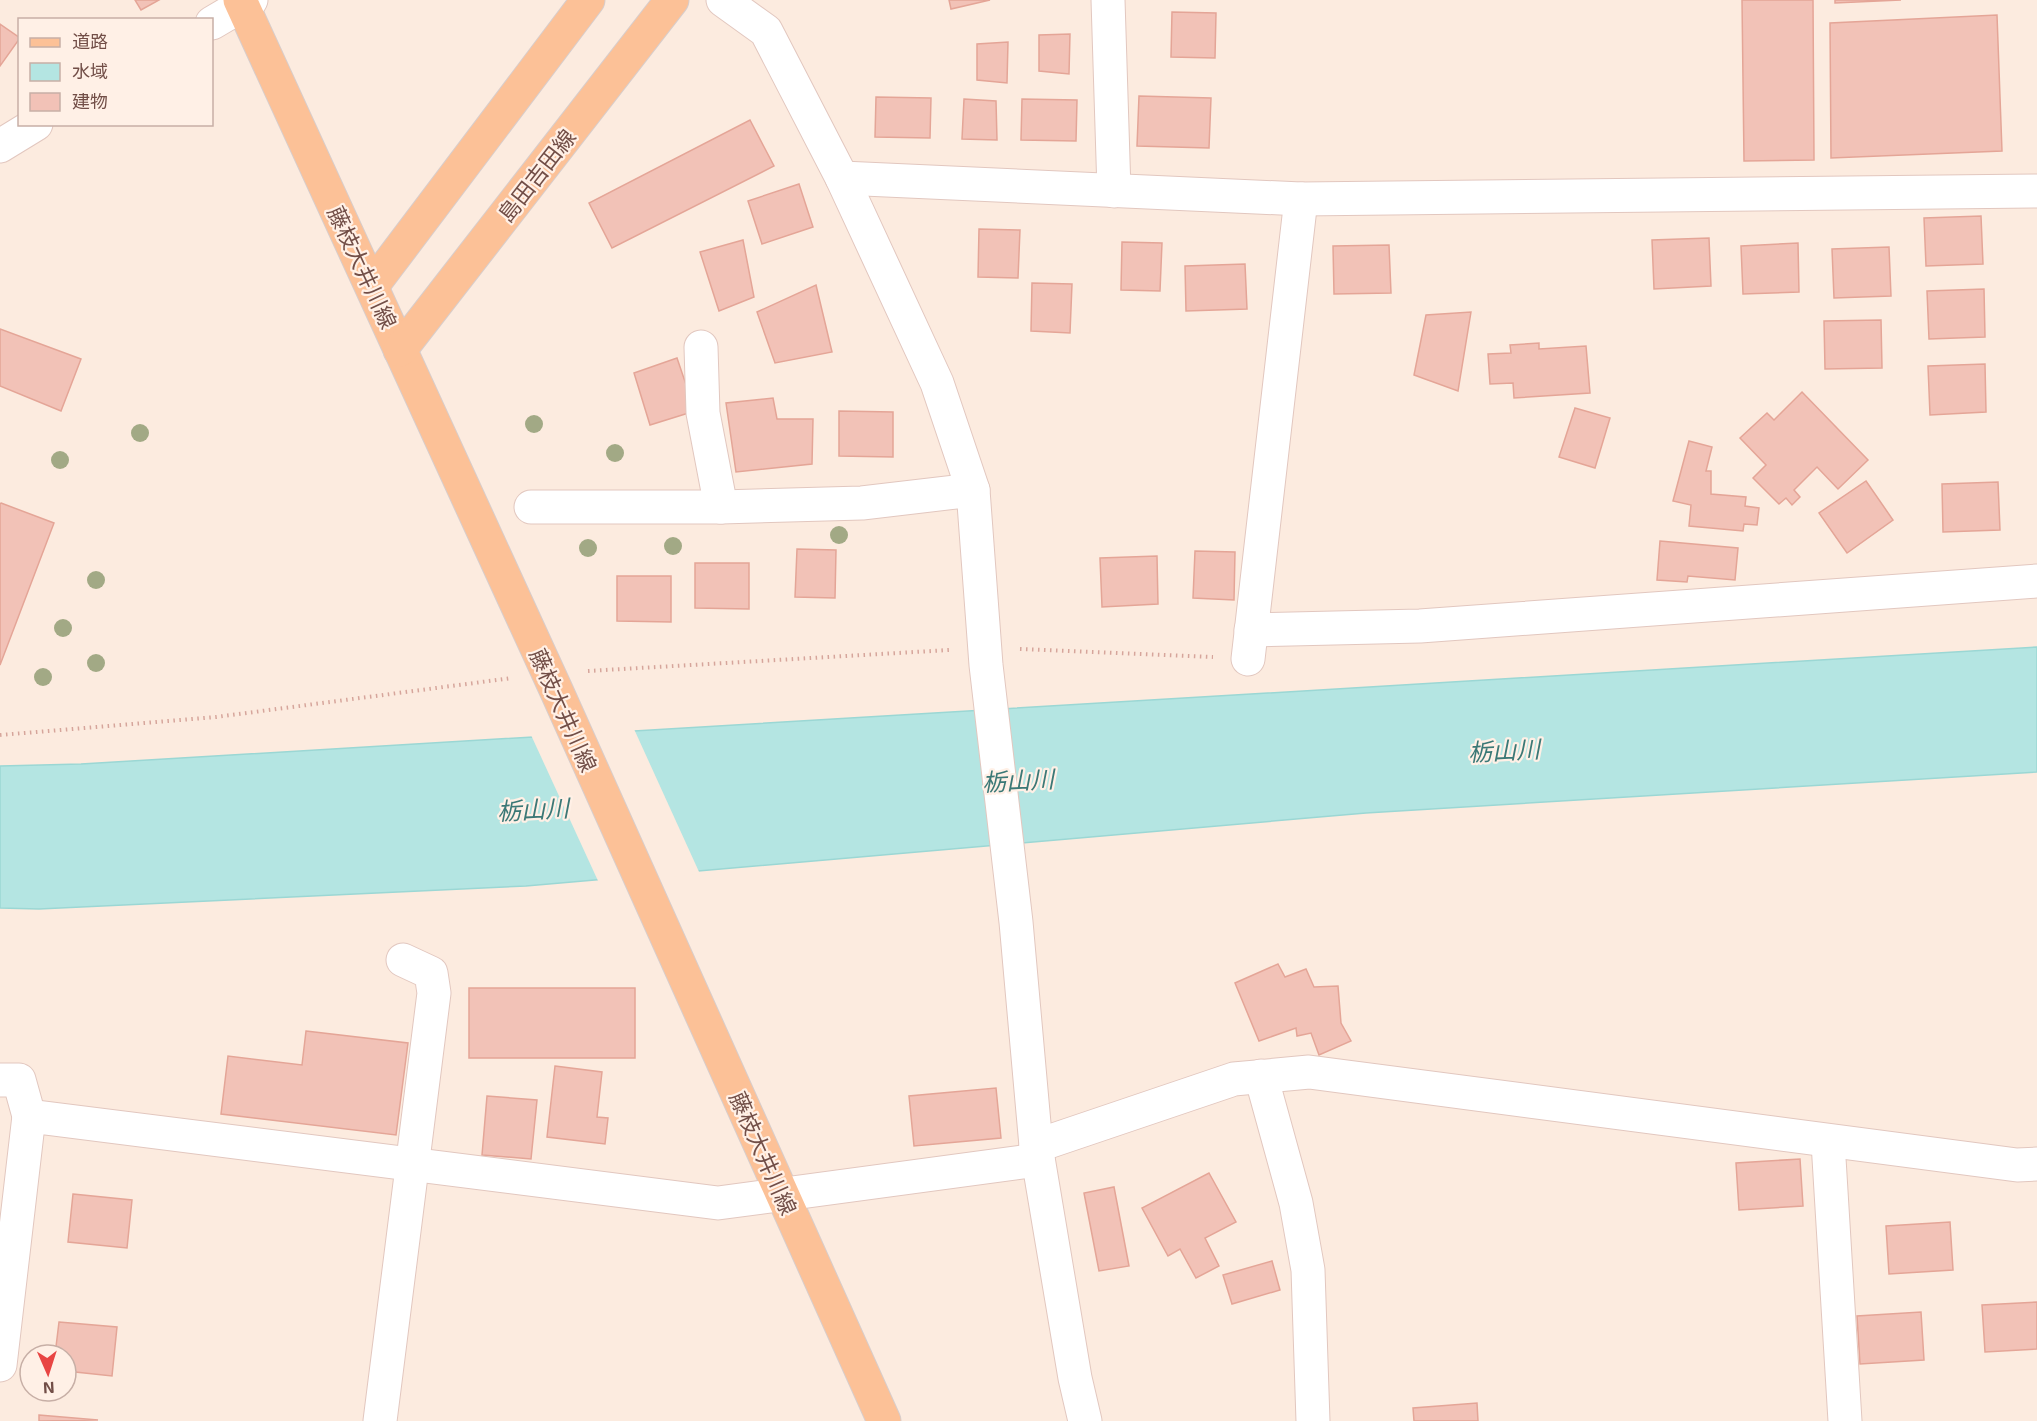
<svg xmlns="http://www.w3.org/2000/svg" width="2037" height="1421" font-family="'Exo 2','Noto Sans JP',sans-serif">
<style>
.water{fill:#b4e5e2;stroke:#9bd7d4;stroke-width:1.5}
.pier{fill:#fcebdf}
.building{fill:#f2c2b7;stroke:#e4a597;stroke-width:1.5}
.lines{fill:none;stroke-linecap:round;stroke-linejoin:round}
.minor-casing{stroke:#e2c7bf;stroke-width:35}
.primary-casing{stroke:#d8cdcb;stroke-width:35}
.path{stroke:#d6a59b;stroke-width:4;stroke-dasharray:1.5 4.5;stroke-linecap:butt}
.minor{stroke:#fff;stroke-width:33}
.primary{stroke:#fcc197;stroke-width:33}
.tree{fill:#a2a985}
.labels{text-anchor:middle;dominant-baseline:central;stroke-width:4.5;stroke-linejoin:round;paint-order:stroke}
.street-label{font-size:22px;fill:#724e47;stroke:#fff0e6}
.water-label{font-size:24px;font-style:italic;fill:#3b7876;stroke:#fff0e6}
</style>
<rect width="100%" height="100%" fill="#fcebdf"/>
<path class="water" d="M2037 647V772L1366 813 526 886 39 909 0 908V766L81 764Z"/>
<path class="pier" d="M634 729 700 874 599 883 531 735Z"/>
<g class="building">
<path d="M135 0H159L141 10Z"/>
<path d="M949 0H990L951 9Z"/>
<path d="M1742 0H1813L1814 160 1744 161Z"/>
<path d="M1835 0H1901L1835 3Z"/>
<path d="M1172 12 1216 13 1215 58 1171 57Z"/>
<path d="M1997 15 2002 151 1831 158 1830 23Z"/>
<path d="M0 24 20 38 0 66Z"/>
<path d="M1070 34 1069 74 1039 71V35Z"/>
<path d="M1008 42 1007 83 977 80V44Z"/>
<path d="M1139 96 1211 98 1209 148 1137 146Z"/>
<path d="M876 97 931 98 930 138 875 137Z"/>
<path d="M964 99 996 101 997 140 962 139Z"/>
<path d="M1022 99 1077 100 1076 141 1021 140Z"/>
<path d="M750 120 774 166 612 248 589 203Z"/>
<path d="M799 184 813 227 762 244 748 201Z"/>
<path d="M1981 216 1983 264 1926 266 1924 218Z"/>
<path d="M979 229 1020 230 1018 278 978 277Z"/>
<path d="M1709 238 1711 286 1654 289 1652 240Z"/>
<path d="M743 240 754 297 719 311 700 252Z"/>
<path d="M1122 242 1162 243 1160 291 1121 290Z"/>
<path d="M1798 243 1799 292 1743 294 1741 246Z"/>
<path d="M1389 245 1391 293 1334 294 1333 246Z"/>
<path d="M1889 247 1891 296 1834 298 1832 249Z"/>
<path d="M1245 264 1247 309 1186 311 1185 266Z"/>
<path d="M1032 283 1072 284 1070 333 1031 331Z"/>
<path d="M816 285 832 352 775 363 757 312Z"/>
<path d="M1984 289 1985 337 1929 339 1927 291Z"/>
<path d="M1471 312 1458 391 1414 375 1426 315Z"/>
<path d="M1881 320 1882 368 1825 369 1824 321Z"/>
<path d="M0 329 81 359 61 411 0 386Z"/>
<path d="M1539 343V349L1586 346 1590 393 1514 398 1513 383 1490 384 1488 354 1511 353 1510 345Z"/>
<path d="M677 358 695 411 650 425 634 373Z"/>
<path d="M1985 364 1986 412 1930 415 1928 366Z"/>
<path d="M1802 392 1868 460 1838 489 1817 467 1794 490 1800 497 1792 505 1786 498 1779 504 1753 478 1766 465 1740 438 1767 413 1774 420Z"/>
<path d="M773 398 777 419H813L812 464 736 472 726 403Z"/>
<path d="M1575 408 1610 418 1595 468 1559 457Z"/>
<path d="M839 411 893 412V457L839 456Z"/>
<path d="M1689 441 1712 447 1706 471H1711V494L1746 497 1745 506 1759 508 1757 525 1744 524 1743 531 1689 526 1691 505 1673 501Z"/>
<path d="M1866 481 1893 520 1847 553 1819 513Z"/>
<path d="M1998 482 2000 530 1943 532 1942 484Z"/>
<path d="M1 503 54 523 0 665V504Z"/>
<path d="M1660 541 1738 548 1735 580 1688 576 1687 582 1657 580Z"/>
<path d="M797 549 836 550 835 598 795 597Z"/>
<path d="M1195 551 1235 552 1234 600 1193 598Z"/>
<path d="M1157 556 1158 604 1102 607 1100 558Z"/>
<path d="M695 563H749V609L695 608Z"/>
<path d="M617 576H671V622L617 621Z"/>
<path d="M1278 964 1285 977 1306 969 1314 987 1338 986 1341 1023 1351 1041 1319 1055 1311 1033 1297 1036 1296 1028 1259 1041 1235 983Z"/>
<rect x="469" y="988" width="166" height="70"/>
<path d="M306 1031 408 1043 396 1135 221 1114 228 1056 302 1065Z"/>
<path d="M555 1066 602 1072 597 1117 608 1118 605 1144 547 1137Z"/>
<path d="M996 1088 1001 1138 914 1146 909 1096Z"/>
<path d="M487 1096 537 1100 531 1159 482 1155Z"/>
<path d="M1800 1159 1803 1206 1739 1210 1736 1163Z"/>
<path d="M1209 1173 1236 1222 1205 1238 1219 1266 1196 1278 1180 1249 1168 1256 1142 1208Z"/>
<path d="M1114 1187 1129 1266 1099 1271 1084 1193Z"/>
<path d="M73 1194 132 1200 127 1248 68 1242Z"/>
<path d="M1950 1222 1953 1270 1889 1274 1886 1226Z"/>
<path d="M1272 1261 1280 1290 1232 1304 1223 1275Z"/>
<path d="M2037 1302V1349L1985 1352 1982 1305Z"/>
<path d="M1921 1312 1924 1360 1860 1364 1857 1316Z"/>
<path d="M59 1322 117 1327 112 1376 66 1371V1355H55Z"/>
<path d="M1477 1403 1478 1421H1414L1413 1408Z"/>
<path d="M39 1415 98 1420 39 1421Z"/>
</g>
<g class="lines">
<defs>
<g id="minor">
<path d="M723 0 766 31 842 178 937 383 973 490 986 665 1016 922 1036 1146 1075 1378 1085 1421"/>
<path d="M1108 0 1114 191"/>
<path d="M212 23 251 0"/>
<path d="M0 146 36 124"/>
<path d="M842 178 1301 199 2037 191"/>
<path d="M701 347 703 413 721 507"/>
<path d="M531 507H721L862 503 973 490"/>
<path d="M1251 630 1420 626 2037 581"/>
<path d="M1248 659 1301 199"/>
<path d="M1261 1076 1296 1203 1308 1270 1313 1421"/>
<path d="M0 1080H19L29 1116"/>
<path d="M1828 1142 1845 1421"/>
<path d="M1036 1146 1234 1079 1309 1072 2017 1165 2037 1164"/>
<path d="M0 1365 29 1116 718 1203 1038 1160"/>
<path d="M380 1421 434 993 431 973 403 960"/>
</g>
<g id="primary">
<path d="M240 0 557 692 884 1421"/>
<path d="M372 286 588 0"/>
<path d="M400 350 672 0"/>
</g>
</defs>
<use href="#minor" class="minor-casing"/>
<use href="#primary" class="primary-casing"/>
<g class="path">
<path d="M1020 649 1213 657"/>
<path d="M588 671 949 650"/>
<path d="M0 735 216 717 512 678"/>
</g>
<use href="#minor" class="minor"/>
<use href="#primary" class="primary"/>
</g>
<g class="tree">
<circle cx="534" cy="424" r="9"/>
<circle cx="140" cy="433" r="9"/>
<circle cx="615" cy="453" r="9"/>
<circle cx="60" cy="460" r="9"/>
<circle cx="839" cy="535" r="9"/>
<circle cx="673" cy="546" r="9"/>
<circle cx="588" cy="548" r="9"/>
<circle cx="96" cy="580" r="9"/>
<circle cx="63" cy="628" r="9"/>
<circle cx="96" cy="663" r="9"/>
<circle cx="43" cy="677" r="9"/>
</g>
<g class="labels">
<g class="street-label">
<text transform="translate(536 175) rotate(-52)">島田吉田線</text>
<text transform="translate(363 267) rotate(65)">藤枝大井川線</text>
<text transform="translate(564 710) rotate(66)">藤枝大井川線</text>
<text transform="translate(764 1153) rotate(66)">藤枝大井川線</text>
</g>
<g class="water-label">
<text transform="translate(1504 750) rotate(-3)">栃山川</text>
<text transform="translate(1018 780) rotate(-3)">栃山川</text>
<text transform="translate(533 809) rotate(-3)">栃山川</text>
</g>
</g>
<rect x="18" y="18" width="195" height="108" fill="#fff0e6" stroke="#c7afa6" stroke-width="1.5"/>
<rect x="30" y="38" width="30" height="9" fill="#fcc197" stroke="#c7afa6" stroke-width="1.5"/>
<text x="72" y="48" font-size="18" fill="#724e47">道路</text>
<rect x="30" y="63" width="30" height="18" fill="#b4e5e2" stroke="#c7afa6" stroke-width="1.5"/>
<text x="72" y="78" font-size="18" fill="#724e47">水域</text>
<rect x="30" y="93" width="30" height="18" fill="#f2c2b7" stroke="#c7afa6" stroke-width="1.5"/>
<text x="72" y="108" font-size="18" fill="#724e47">建物</text>
<g transform="translate(48 1373) rotate(177)"><circle r="28" fill="#fff0e6" stroke="#c7afa6" stroke-width="1.5"/>
<path d="M0-4.5L10 22L0 15L-10 22Z" fill="#e84543"/>
<text y="-9" font-size="16" font-weight="bold" text-anchor="middle" fill="#724e47">N</text>
</g>
</svg>
